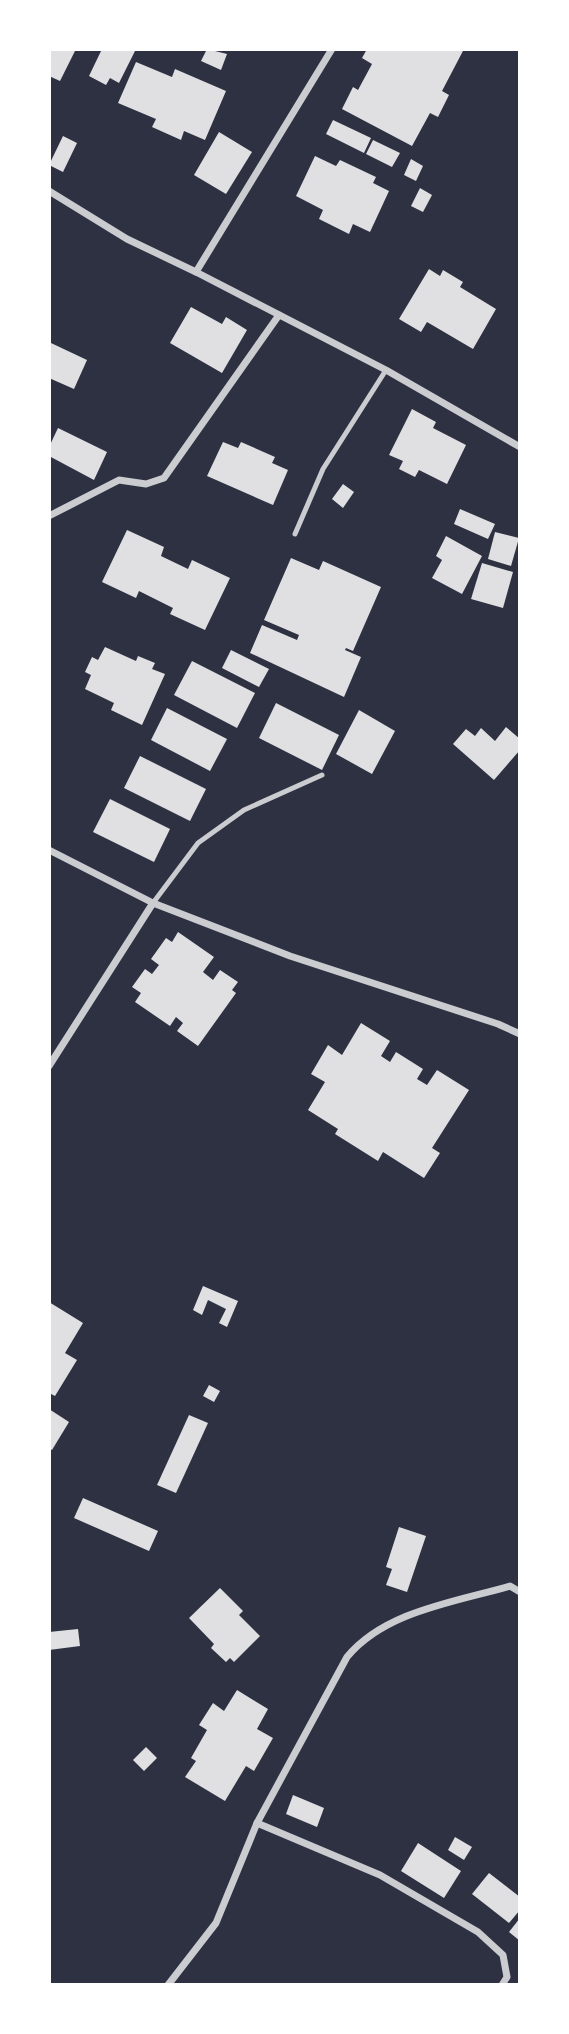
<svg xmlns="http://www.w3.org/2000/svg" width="569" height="2034" font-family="Montserrat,sans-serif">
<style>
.building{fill:#e0e0e3}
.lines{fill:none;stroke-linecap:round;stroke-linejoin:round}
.service{stroke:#caccd0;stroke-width:5}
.minor{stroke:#caccd0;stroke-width:7}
</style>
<rect width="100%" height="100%" fill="#2d3142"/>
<g class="building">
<path d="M49 49H76L60 81 49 76Z"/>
<path d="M102 49H136L119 83 110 78 106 85 89 76Z"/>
<path d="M207 49 227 54 221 70 201 61Z"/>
<path d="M367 49H464L442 91 449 95 438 117 430 113 412 146 342 109 353 87 358 90 372 64 362 58Z"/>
<path d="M136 62 172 77 175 69 226 91 205 140 184 131 181 140 152 127 156 119 118 103Z"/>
<path d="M333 120 371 138 364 153 326 134Z"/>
<path d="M219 132 252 152 226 194 194 175Z"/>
<path d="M63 136 77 143 63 172 49 165Z"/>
<path d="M373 140 400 153 392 167 366 154Z"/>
<path d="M315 156 336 166 340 160 376 177 373 183 389 191 370 232 353 224 349 234 319 219 323 210 296 196Z"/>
<path d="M411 159 423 166 416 181 404 175Z"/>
<path d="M420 188 432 195 423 212 411 206Z"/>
<path d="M429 269 440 276 443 270 463 282 460 287 496 309 473 349 427 322 421 332 399 319Z"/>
<path d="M191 307 222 324 226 317 247 330 222 373 170 343Z"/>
<path d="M51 343 87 360 74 389 49 378Z"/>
<path d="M412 409 436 422 433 428 466 445 447 484 419 470 415 477 399 469 403 461 389 455Z"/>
<path d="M58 428 107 452 94 480 49 456V447Z"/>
<path d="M223 442 238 448 241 442 275 457 272 463 288 470 273 505 207 476Z"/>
<path d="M343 484 354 492 343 508 332 499Z"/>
<path d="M460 509 495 524 488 539 454 524Z"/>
<path d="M127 530 164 547 161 556 188 569 192 560 230 578 205 630 170 614 173 608 139 591 136 598 102 582Z"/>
<path d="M495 532 519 538 511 566 488 559Z"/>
<path d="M446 536 482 556 462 594 432 578 442 560 436 556Z"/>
<path d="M291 558 319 570 323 561 381 587 353 651 346 648 345 650 361 657 344 697 250 653 262 625 297 640 299 635 264 620Z"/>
<path d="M482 563 513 572 503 608 471 599Z"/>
<path d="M105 647 136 661 138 656 155 663 152 669 165 674 142 725 111 710 114 703 85 689 91 675 85 672 92 657 98 660Z"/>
<path d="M231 650 269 669 259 687 222 668Z"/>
<path d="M192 661 255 693 237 728 174 695Z"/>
<path d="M276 703 339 735 322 770 259 738Z"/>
<path d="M167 708 227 739 210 771 151 740Z"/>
<path d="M359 710 395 731 372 774 336 754Z"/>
<path d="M506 727 520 739V750L494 780 453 744 466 729 475 736 481 728 495 741Z"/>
<path d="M140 756 206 789 190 821 124 788Z"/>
<path d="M110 799 170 829 154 862 93 832Z"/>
<path d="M178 932 214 957 203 972 213 980 220 970 238 982 232 990 236 993 198 1046 177 1031 183 1023 176 1017 170 1026 135 1002 141 993 132 987 145 969 152 974 159 965 151 959 166 938 172 942Z"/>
<path d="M361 1023 390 1041 381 1056 390 1062 396 1052 423 1069 417 1079 427 1085 437 1070 469 1090 432 1148 440 1153 424 1178 383 1152 378 1161 335 1134 338 1129 308 1110 325 1082 311 1074 328 1045 342 1055Z"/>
<path d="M203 1286 238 1301 227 1327 219 1323 226 1309 208 1300 202 1315 193 1310Z"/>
<path d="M49 1302 83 1323 65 1353 77 1360 55 1396 49 1393Z"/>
<path d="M209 1385 220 1391 214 1402 203 1396Z"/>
<path d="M49 1409 69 1422 52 1450 49 1448Z"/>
<path d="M189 1415 208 1423 176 1493 157 1485Z"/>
<path d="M83 1498 158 1531 149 1551 74 1518Z"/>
<path d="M399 1527 426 1536 407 1592 386 1585 392 1569 386 1567Z"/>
<path d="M220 1588 243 1611 239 1615 260 1636 234 1662 230 1658 226 1662 211 1648 214 1644 189 1618Z"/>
<path d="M78 1629 80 1646 49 1650V1632Z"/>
<path d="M237 1690 268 1709 257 1729 273 1738 254 1771 246 1766 225 1801 185 1777 196 1761 191 1758 207 1730 199 1725 213 1703 224 1711Z"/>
<path d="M146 1747 157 1758 144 1771 133 1760Z"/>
<path d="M293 1795 324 1808 317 1827 286 1814Z"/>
<path d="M455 1837 472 1847 464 1860 448 1850Z"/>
<path d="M418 1843 461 1871 444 1898 401 1871Z"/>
<path d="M489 1873 520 1897V1910L509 1923 472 1894Z"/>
<path d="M520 1918V1941L509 1932Z"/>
</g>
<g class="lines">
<g class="service">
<path d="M295 534 323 469 386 370"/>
<path d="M153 903 198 843 244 810 322 775"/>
</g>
<g class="minor">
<path d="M49 191 127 239 196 272 386 370 520 447"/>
<path d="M196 272 332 49"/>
<path d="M49 516 119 480 146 484 164 478 279 315"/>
<path d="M49 850 153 903 290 956 498 1024 520 1034"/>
<path d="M49 1066 153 903"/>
<path d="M257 1823 380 1875 478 1932 503 1955 507 1977 502 1985"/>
<path d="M168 1985 216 1923 257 1823 347 1657C385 1611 455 1602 510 1586L520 1592"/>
</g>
</g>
<rect width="569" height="2034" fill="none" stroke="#ffffff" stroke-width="102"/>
</svg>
